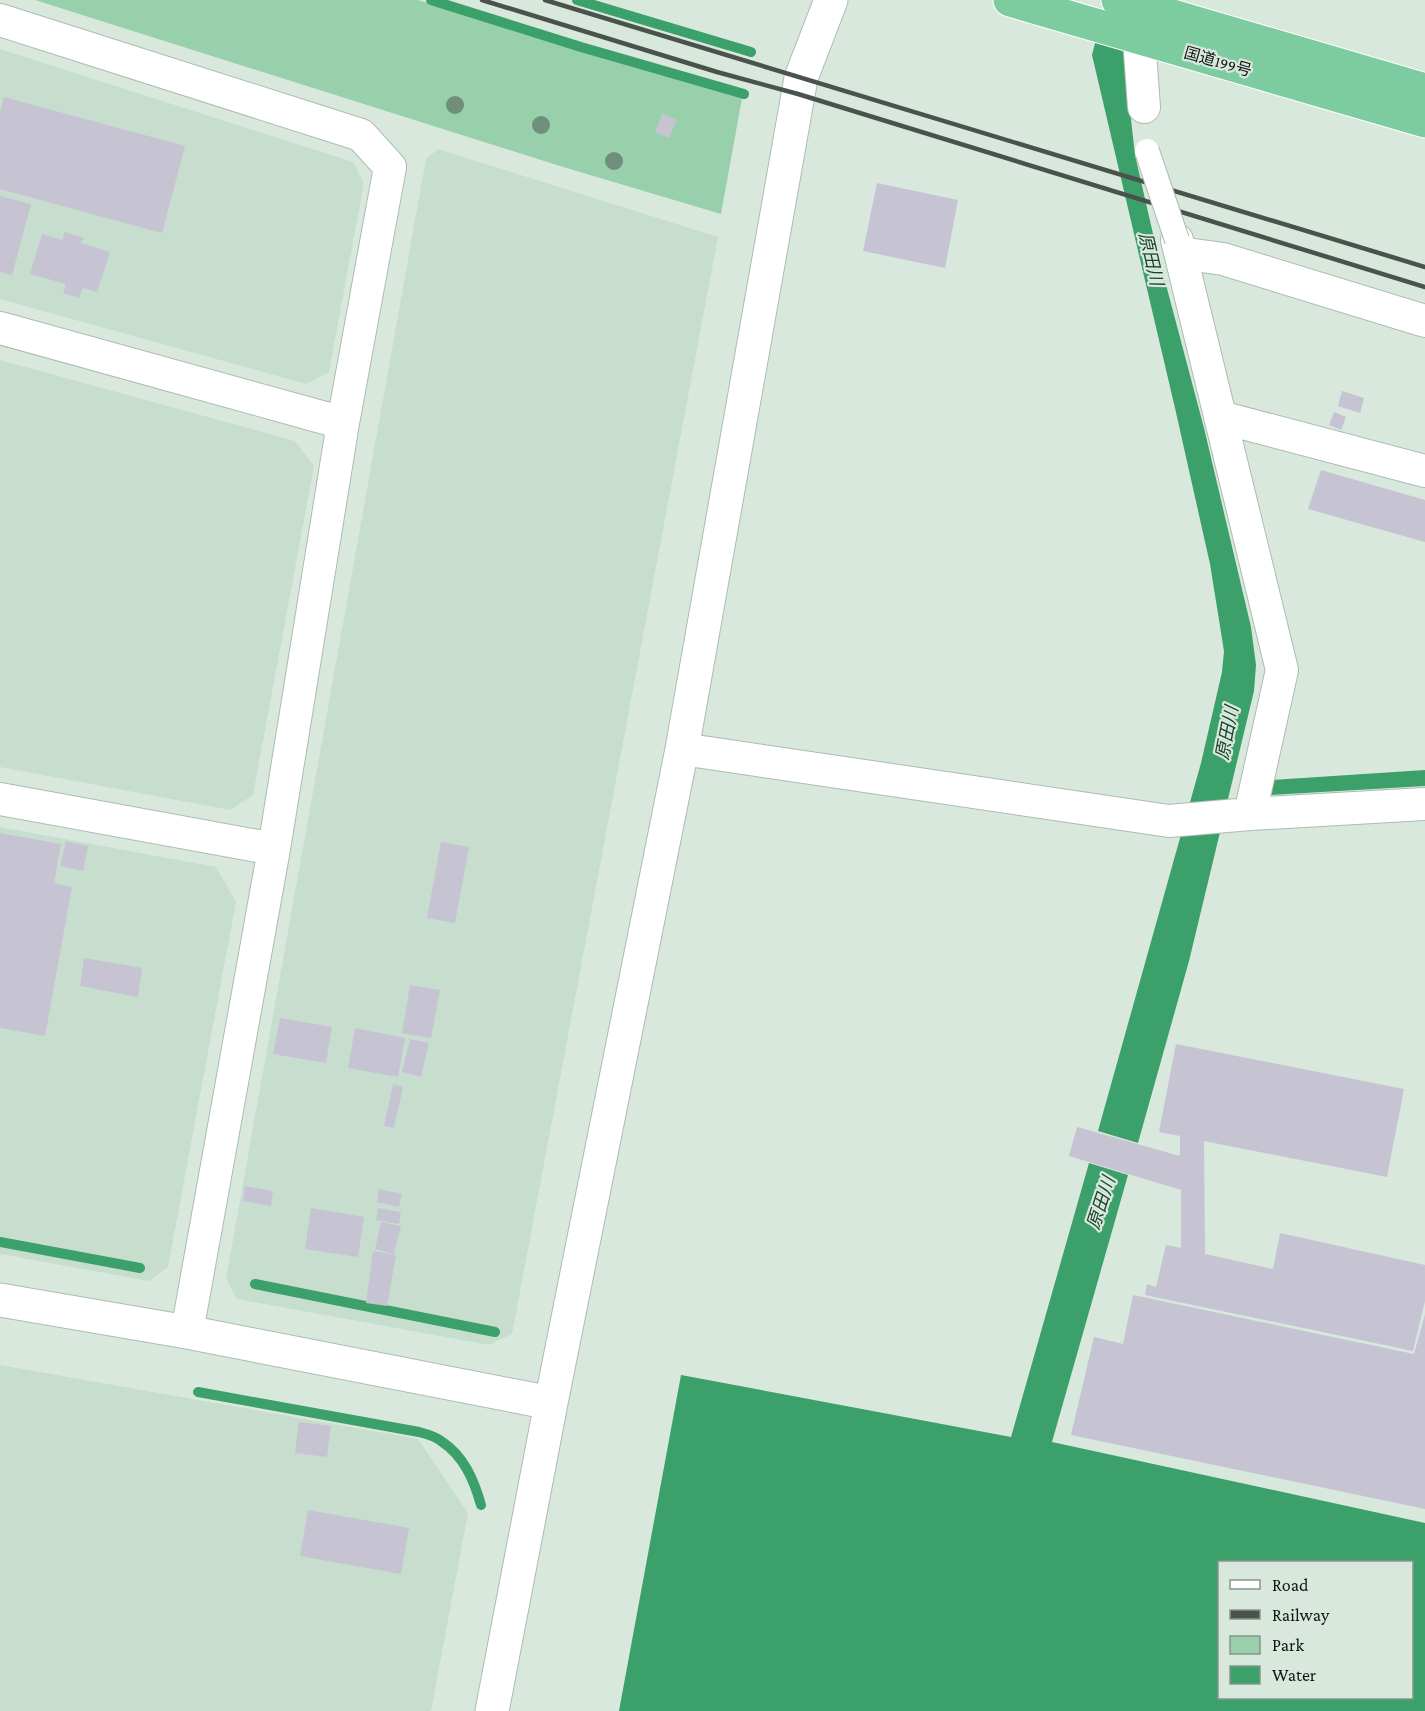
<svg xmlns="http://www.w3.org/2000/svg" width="1425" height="1711" viewBox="0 0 1425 1711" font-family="'Crimson Pro','Noto Sans JP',serif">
<rect width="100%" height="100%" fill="#d8e8dd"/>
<path fill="#c7dece" d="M0,49l353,113 11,21 -35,189 -23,12 -306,-85z
M438,149l280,88 -206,1097 -23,11 -252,-46 -11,-20 200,-1120z
M0,360l295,81 19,25 -61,329 -23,15 -230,-43z
M0,827l216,40 20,35 -68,365 -19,14 -149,-27z
M0,1365l418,74 50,74 -37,198h-431z"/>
<path fill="#98d0ac" d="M35,0h383l324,98 -21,116 -161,-48z"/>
<path fill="#3ba069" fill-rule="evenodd" d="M1106,0h24l-5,66 10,89 21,92 48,181 47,199 5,38 -2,26 -65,270 -51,182 -40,-12 103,-368 21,-91 2,-21 -14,-87 -35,-156 -83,-353z
M1425,770v16l-156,9 3,-15z
M1089,1163l39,12 -76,267 373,81v188h-806l62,-336 330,62zM1220,1562h192v136h-192z"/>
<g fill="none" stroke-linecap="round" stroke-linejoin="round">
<path stroke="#3ba069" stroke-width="10" d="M431,0l150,47 163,47
M577,0l174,52
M0,1242l140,26
M255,1284l240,48
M198,1392l221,40c7,2 16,4 22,9 23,15 33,39 40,64"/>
</g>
<path fill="#c6c3d3" d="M4,97l181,49 -23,87 -162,-44v-76z
M662,114l15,6 -8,18 -14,-6z
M877,183l81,17 -13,68 -82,-17z
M0,196l31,8 -19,71 -12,-3z
M65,232l19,6 -3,5 29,9 -13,40 -14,-4 -4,10 -16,-5 3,-9 -36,-10 12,-40 20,6z
M1342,391l22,7 -4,15 -22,-7z
M1334,412l12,5 -5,13 -12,-5z
M1321,470l104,30v42l-117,-33z
M0,833l61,11 -7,39 18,4 -27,149 -45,-8z
M66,841l22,5 -5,25 -23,-5z
M441,842l28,5 -14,76 -28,-5z
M84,958l58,10 -4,29 -58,-11z
M410,985l30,5 -9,48 -29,-5z
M280,1018l52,9 -6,36 -53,-9z
M355,1028l50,10 -7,39 -50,-9z
M410,1039l19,4 -8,34 -19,-5z
M1176,1044l228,45 -17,88 -183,-36 1,113 68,15 7,-36 145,32v36l-12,50 -268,-56 2,-11 9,3 10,-42 15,3v-58l-112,-34 8,-29 103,29v-20l-21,-4z
M393,1084l10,3 -9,41 -10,-2z
M245,1186l28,5 -2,15 -28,-5z
M379,1189l23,5 -3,13 -22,-5z
M311,1208l53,9 -6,40 -53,-8z
M378,1208l23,4 -2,12 -23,-4z
M381,1222l20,4 -7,28 -19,-5z
M373,1251l23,4 -9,51 -21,-3z
M1133,1295l281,59 11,-40v195l-354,-74 23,-98 29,7z
M299,1422l32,4 -4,31 -32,-4z
M308,1510l101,18 -8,46 -101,-18z"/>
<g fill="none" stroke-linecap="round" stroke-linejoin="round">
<g stroke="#adbcb1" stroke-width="34">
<path id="minor" d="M1137,12l7,95
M0,20l361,115 29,32 -47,256 -69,426 -87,483
M1177,240l105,430 -32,144
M1180,253l43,6 202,62
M0,328l343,95
M1220,417l205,54
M682,749l487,72 81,-7 175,-10
M0,799l274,50"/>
</g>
<g stroke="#adbcb1" stroke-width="35">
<path id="tertiary" d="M0,1300l187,32 364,71
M492,1711l59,-308 131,-654 119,-671 30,-78"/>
</g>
<g stroke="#fff" stroke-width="35">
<path id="trunk" d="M1010,0l415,121
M1118,0l307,90"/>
</g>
<use href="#minor" stroke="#fff" stroke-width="32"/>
<use href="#tertiary" stroke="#fff" stroke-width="33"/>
<use href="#trunk" stroke="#7ccc9f" stroke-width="33"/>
<path stroke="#4a524c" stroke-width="4.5" d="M482,0l235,72 81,22 627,193
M545,0l880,267"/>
<g stroke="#adbcb1" stroke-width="26" stroke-linecap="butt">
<path id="pedestrian-bridge" d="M1147,151l30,89"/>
</g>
<use href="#pedestrian-bridge" stroke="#fff" stroke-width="24"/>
</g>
<g fill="#708e7c">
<circle cx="455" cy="105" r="9"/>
<circle cx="541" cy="125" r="9"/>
<circle cx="614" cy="161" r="9"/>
</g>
<g text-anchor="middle" stroke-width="4.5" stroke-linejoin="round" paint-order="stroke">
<g font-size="16" fill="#121714" stroke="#d8e8dd">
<text transform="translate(1218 61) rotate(16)" y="6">国道199号</text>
</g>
<g font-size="18" font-style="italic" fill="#1a432c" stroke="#d8e8dd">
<text transform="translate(1151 259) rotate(77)" y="6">原田川</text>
<text transform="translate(1227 733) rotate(-79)" y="6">原田川</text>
<text transform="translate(1101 1203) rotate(-72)" y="6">原田川</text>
</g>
</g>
<rect x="1218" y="1561" width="195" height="138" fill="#d8e8dd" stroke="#89948d" stroke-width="1.5"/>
<rect x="1230" y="1580" width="30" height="9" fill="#ffffff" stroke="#89948d" stroke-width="1.5"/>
<text x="1272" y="1591" font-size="18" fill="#121714">Road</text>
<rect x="1230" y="1610" width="30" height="9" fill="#4a524c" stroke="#89948d" stroke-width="1.5"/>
<text x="1272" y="1621" font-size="18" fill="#121714">Railway</text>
<rect x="1230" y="1636" width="30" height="18" fill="#98d0ac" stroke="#89948d" stroke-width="1.5"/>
<text x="1272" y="1651" font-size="18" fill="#121714">Park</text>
<rect x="1230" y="1666" width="30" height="18" fill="#3ba069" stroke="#89948d" stroke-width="1.5"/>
<text x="1272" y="1681" font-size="18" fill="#121714">Water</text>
</svg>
